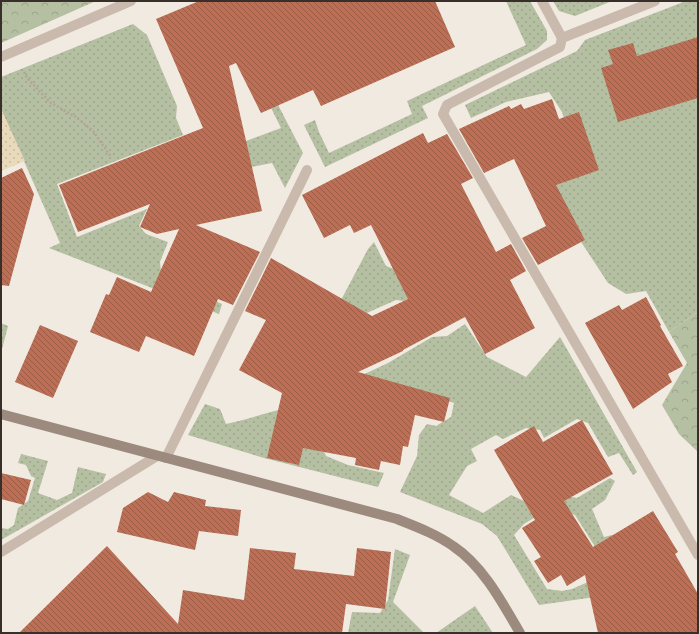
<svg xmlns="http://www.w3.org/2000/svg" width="699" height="634" viewBox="0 0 699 634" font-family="Inter,sans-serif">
<defs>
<pattern id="grass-dots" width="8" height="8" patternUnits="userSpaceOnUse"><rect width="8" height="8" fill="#b5bfa1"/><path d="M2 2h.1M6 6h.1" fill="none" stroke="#9ca48b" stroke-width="1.8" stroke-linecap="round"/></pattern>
<pattern id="forest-crowns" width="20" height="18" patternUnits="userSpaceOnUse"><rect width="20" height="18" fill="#b5bfa1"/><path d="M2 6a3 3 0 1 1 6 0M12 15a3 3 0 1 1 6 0" fill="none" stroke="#9ca48b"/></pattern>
<pattern id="sand-dots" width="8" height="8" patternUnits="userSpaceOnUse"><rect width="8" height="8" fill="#e9dabb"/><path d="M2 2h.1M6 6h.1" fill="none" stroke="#c9bba1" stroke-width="1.8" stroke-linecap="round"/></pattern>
<pattern id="building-back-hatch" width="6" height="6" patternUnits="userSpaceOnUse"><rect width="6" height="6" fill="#bc6f54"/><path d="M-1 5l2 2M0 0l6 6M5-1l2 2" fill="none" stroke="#9a5c46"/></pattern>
</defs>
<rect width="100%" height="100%" fill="#f1eae0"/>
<path fill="url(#grass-dots)" d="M218,1h6l79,152 -18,35 -13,-25 -21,4 -17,-48 12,22 35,-13z
M506,1h24l17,30v9l-10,9 -115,57 6,12 -103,49 -21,-42 11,-5 4,12 10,21 83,-39 -5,-13 119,-56z
M553,1h59l-37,15 -16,-5z
M686,1h12v311l-29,20 -23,-41 -20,3 -18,-11 -40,-61 -18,-53 21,-27 -9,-30 -13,-20 -43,10 -35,16 -6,-13 112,-54 8,-11z
M133,24l14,11 30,71 -1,12 7,17 -126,49 20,53 70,-28 -8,17 7,8 22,8 -8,20 1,10 14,10 47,22 -3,10 -170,-66 11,-5 -59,-134v-32z
M374,242l12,24 16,6 59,-5 -57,34 -8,-1 -65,29 25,49 32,-15 44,-26 15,-1 18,-12 22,33 39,20 34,-40 77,135 -4,3 -14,-22 -11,4 -20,-34 -11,-4 -33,19 -4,-8 -14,-2 -23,11 -7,-4 -25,14 6,12 -10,5 -18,29 34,18 28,-18 15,7 41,-6 10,2 33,-20 5,3 -10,19 -13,9 12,28 8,-2 16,28 -22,1 -31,-49 -9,-3 -19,-2 -23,14 -10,11 33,54 15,2 10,-2 16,-7 56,8 -105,15 -42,-69 -15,-12 -82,-32 17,-36 2,-21 8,-11 9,2 15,-9 3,-14 -52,-17 -82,57 6,13 22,9 36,8 -6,14 -114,-29 -76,-23 17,-31 15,5 6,15c24,-5 47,-14 71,-18l15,-51 56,-106z
M1,323l7,3 -7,27z
M21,454l27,7 -10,32 19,7 15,-7 6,-26 28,7 -3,8 -102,58v-12l7,1 6,-4 4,-17 10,-7 7,-23 -4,-2 -5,-11 -8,-2z
M395,549l15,6 -17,47 31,31h-76l4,-21 28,1 8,-13z
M475,606l18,27h-57z"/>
<path fill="url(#forest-crowns)" d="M1,1h95l-95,42z
M698,312v140l-19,-18 -17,-29 25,-42 -18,-31z"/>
<path fill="url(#sand-dots)" d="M1,109l24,52 -24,10z"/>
<path fill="url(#building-back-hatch)" d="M199,1h236l20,46 -134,59 -8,-16 -52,23 -25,-50 -7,3 33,145 -66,14 64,27 -27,53 -15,-6 -24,57 -48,-20 -7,16 -49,-20 16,-38 3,1 8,-18 34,15 28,-63 -22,5 -17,-7 10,-23 -72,28 -19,-47 144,-57 -47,-109z
M698,37v61l-80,24 -17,-54 12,-4 -5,-14 25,-7 4,13z
M552,99l7,20 20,-7 20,58 -43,15 29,55 -47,25 -16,-27 24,-12 -32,-67 -30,14 -25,-44 50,-23 2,3 10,-5 3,5z
M423,133l5,10 19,-9 26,44 -12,6 35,68 15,-8 15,27 -16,9 25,48 -50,26 -20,-37 -62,33v1l-45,21 92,26 -6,24 -29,-7 -7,32 -5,-1 -3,19 -19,-4 -2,9 -24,-5 1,-7 -53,-10 -4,17 -32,-7 15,-65 -43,-23 27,-50 -21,-9 26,-53 101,58 36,-17 -37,-74 -17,8 -4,-8 -26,13 -22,-43z
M22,168l12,26 -25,92 -8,-1v-107z
M646,297l15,28 -1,1 23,40 -15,8 4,8 -39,27 -48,-86 34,-18 3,5z
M40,325l38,16 -25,57 -38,-16z
M582,420l31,54 -49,27 29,46 60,-36 25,41 -3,2 23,40v39h-100l-13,-58 -18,11 -6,-11 -13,8 -14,-22 7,-4 -19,-29 13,-8 -41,-70 40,-24 9,16z
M1,473l30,7 -7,25 -23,-6z
M148,492l20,10 6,-10 32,8 -1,6 36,4 -3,26 -39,-5 -4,19 -78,-18 6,-24z
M107,546l71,78 5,-34 61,10 6,-52 46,5 -2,16 60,7 3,-28 34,4 -6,57 -39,-5 -4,29h-323z"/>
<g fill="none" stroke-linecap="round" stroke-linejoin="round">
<path stroke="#b4a497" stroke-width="2.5" stroke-dasharray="2 2" stroke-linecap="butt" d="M24,72l3,6 24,25 25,14 17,14 18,26"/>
<path stroke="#c9baad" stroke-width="10" d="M542,1l20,37 93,-37"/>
<path stroke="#c9baad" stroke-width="10" d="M562,38l-2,9 -113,58 -4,9 255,441
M1,57l130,-56
M166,458l141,-288
M1,552l156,-96"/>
<path stroke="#9c8a7e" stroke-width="10" d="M1,414l396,105c20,8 39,15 56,27 30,20 49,56 67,87"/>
</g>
<rect width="699" height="634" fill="none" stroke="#382f2b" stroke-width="4"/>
</svg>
